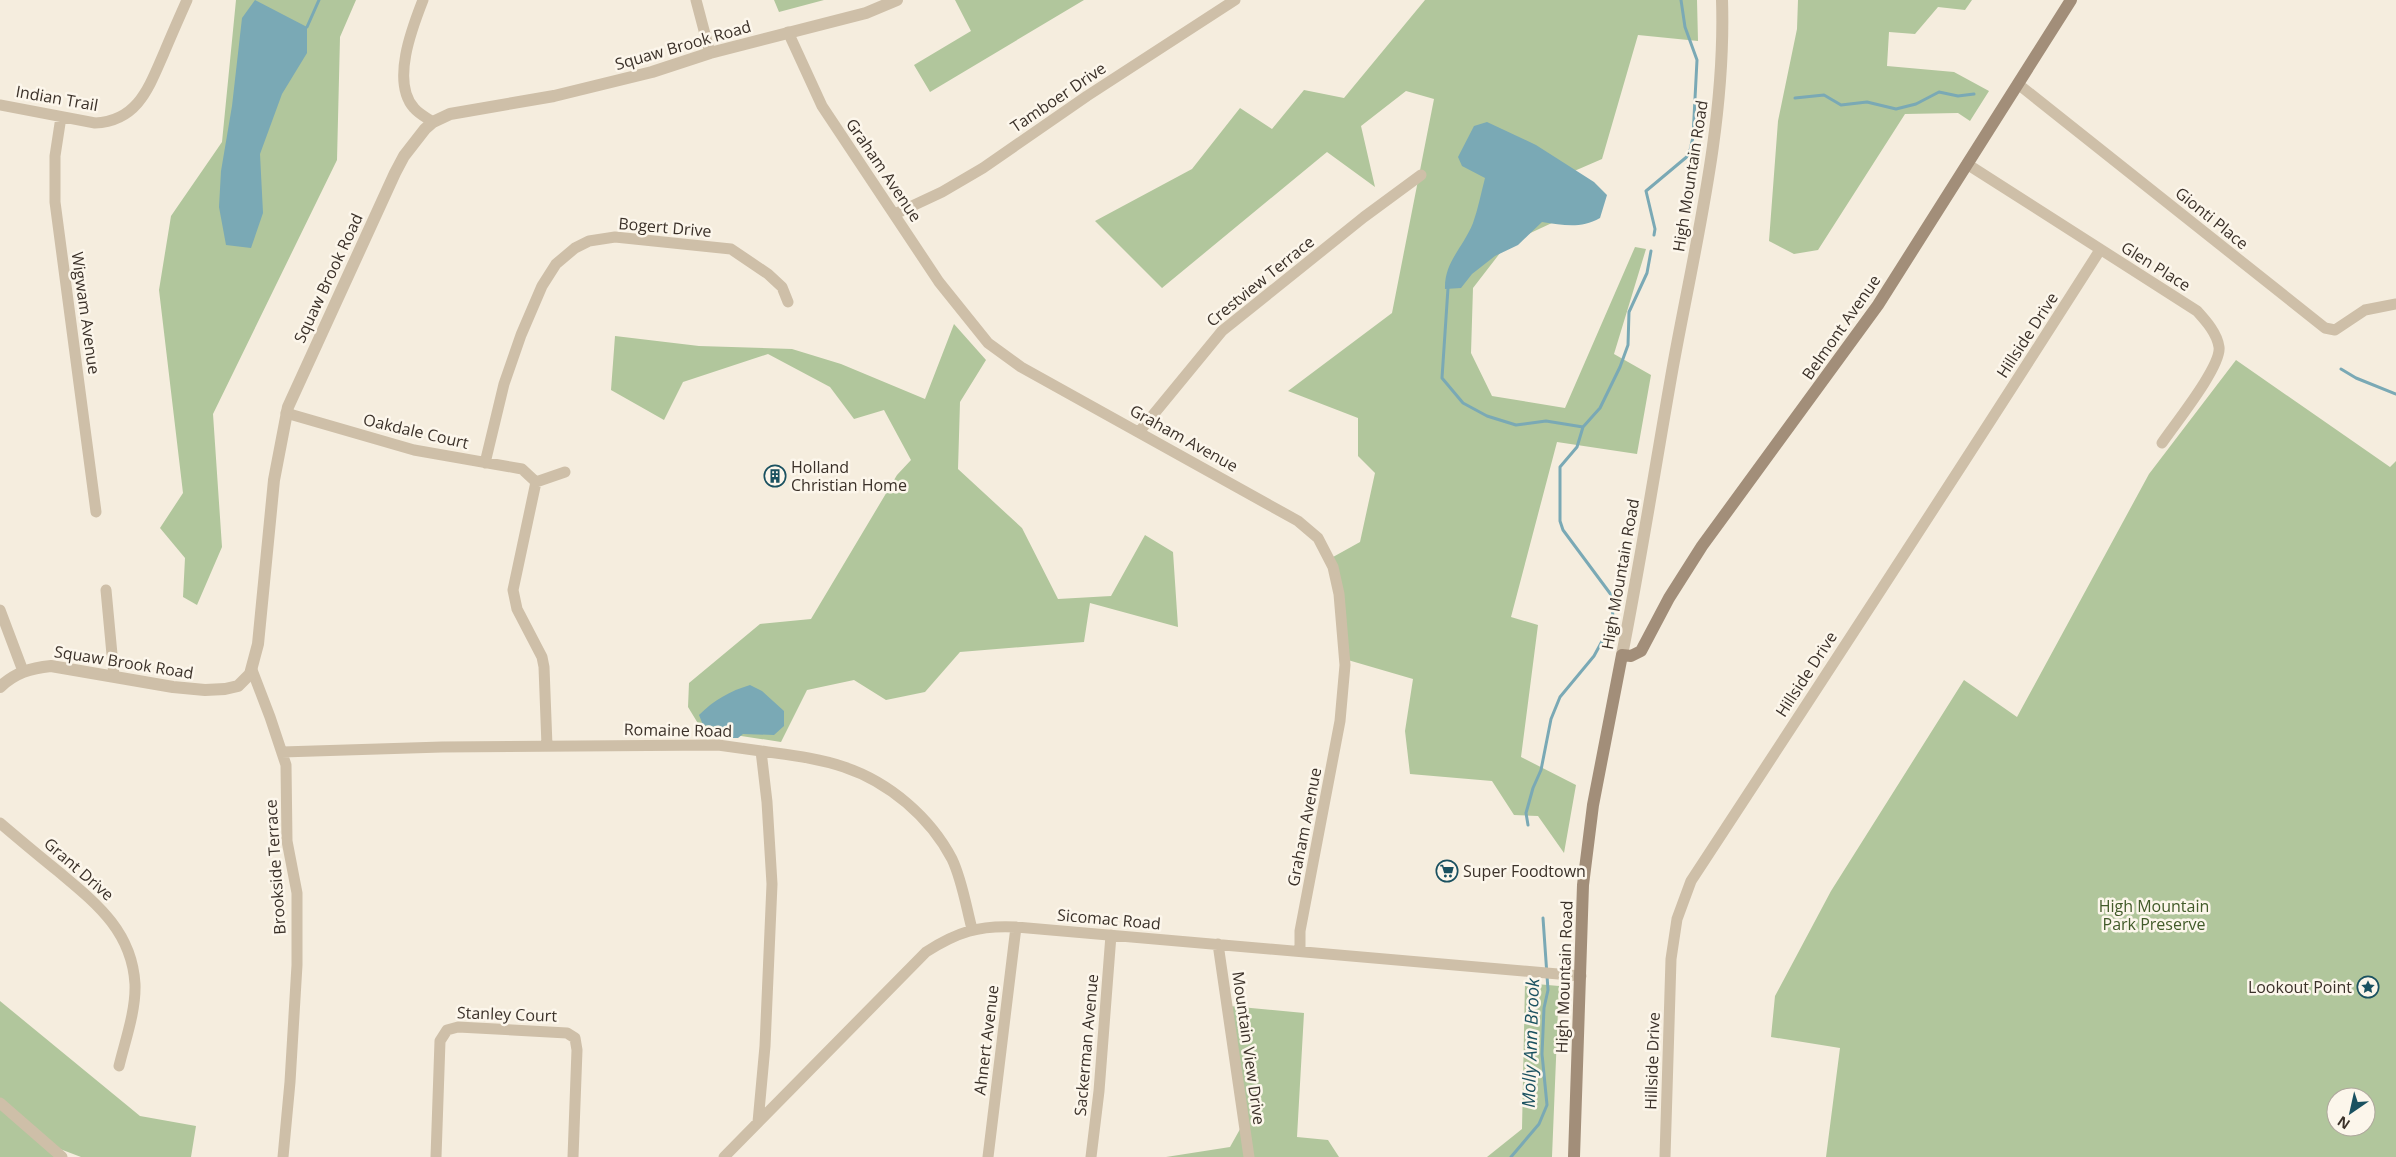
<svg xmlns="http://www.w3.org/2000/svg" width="2396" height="1157" viewBox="0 0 2396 1157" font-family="'Open Sans',sans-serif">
<rect width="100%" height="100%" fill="#f5edde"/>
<path fill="#b1c69c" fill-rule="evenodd" d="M236,0h120l-16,37 -3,123 -124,254 9,133 -25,58 -14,-8 2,-39 -25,-30 23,-35 -24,-203 12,-74 51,-74z
M774,0h50l-45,12z
M955,0h129l-154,92 -16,-27 57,-34z
M1425,0h272l1,41 -60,-6 -36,124 -30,13 12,36 -77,36 -34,44 -2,65 21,43 73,12 70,-161 11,2 -32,105 37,21 -14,79 -80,-12 -46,175 27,8 -17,132 55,28 -12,68 -26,-37 -24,-1 -22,-34 -82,-7 -5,-43 8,-52 -72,-21 -8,-101 27,-15 15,-69 -17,-17v-38l-70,-27 104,-78 42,-214 -28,-8 -45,35 14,61 -48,-35 -165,136 -67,-67 97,-52 48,-61 32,21 32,-39 40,8z
M1798,0h174l-7,10 -27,-3 -23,27 -26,-2 -2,34 67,6 35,19 -19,30 -12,-8 -53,1 -87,136 -24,4 -25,-13 9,-120 19,-92z
M954,324l32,36 -26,42 -2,67 64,59 36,71 53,-3 34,-61 28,17 5,75 -88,-24 -6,39 -124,10 -35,40 -39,8 -32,-20 -47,10 -26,52 -79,-12 -14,-23 1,-24 71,-59 51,-5 86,-144 14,-15 -27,-50 -30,9 -24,-32 -62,-33 -85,28 -19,38 -53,-30 4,-54 84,10 93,3 49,15 84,35z
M2236,360l154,107 6,-6v696h-570l14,-109 -69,-11 4,-41 56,-105 133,-211 53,37 132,-243zM2336,1097h30v30h-30z
M1525,983l34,3 -7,171h-65l35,-28z
M0,1001l140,115 56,10 -5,31h-110l-21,-8 -3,8h-57z
M1230,1006l74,7 -7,124 31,3 11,17h-173l64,-10 14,-25z"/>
<path fill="#7aa9b5" d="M255,0l52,27v26l-25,41 -22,60 3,59 -12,35 -25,-3 -7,-38 2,-36 11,-65 10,-88z
M1487,122l49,23 58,37 13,13 -7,23c-20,11 -36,7 -58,4l-24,23 -23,11 -23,18 -11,14 -16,1c-1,-27 18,-41 28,-66 5,-14 8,-30 12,-45l-23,-12 -4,-9 16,-31z
M750,685l12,6 22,20v15l-10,9 -31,-1 -5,4h-5l-3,-9 -27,-4 -4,-10c15,-15 31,-24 51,-30z"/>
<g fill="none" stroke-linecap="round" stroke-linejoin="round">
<path stroke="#7aa9b5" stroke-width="3" d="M307,27l12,-27
M1795,98l29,-3 17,10 26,-3 29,7 20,-5 23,-12 19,4 16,-2
M1654,235l1,-6 -9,-38 43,-36 4,-18 4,-77 -12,-33 -4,-27
M1448,288l-6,90 21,25 24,13 29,9 30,-4 37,6
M2341,369l15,9 40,16
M1528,825l-2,-12 7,-25 8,-18 10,-51 9,-22 34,-41 19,-35 -1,-25 -49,-66 -3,-9v-54l17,-20 6,-20 17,-19 20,-41 8,-22 1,-33 18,-39 4,-22
M1511,1157l28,-33 8,-19 -5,-51 2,-46 4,-18 -5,-72"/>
<path stroke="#cebfa8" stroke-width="11" d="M423,0c-11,28 -32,82 -9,108 5,6 13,10 19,14
M696,0l14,53
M788,32l34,74 117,176 49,61 33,24 277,154 20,17 15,29 6,27 6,71 -5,56 -40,210v20
M2018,84l307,244 10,2 30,-20 31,-6
M0,105l95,18c43,-2 54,-36 69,-70 7,-17 15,-35 23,-53
M61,117l-6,39v46l41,310
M1967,164l230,147c9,10 20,22 22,36 3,19 -45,78 -57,96
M895,214l47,-22 41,-24 104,-72 148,-96
M286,413l128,37 108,19 14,13 29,-10
M1139,432l83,-101 142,-114 57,-42
M485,463l19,-79 17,-49 21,-49 14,-22 19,-16 14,-7 26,-4 116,12 37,25 14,13 6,15
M536,482l-23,108 4,19 25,48 2,10 3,79
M106,590l8,86
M0,610l23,61
M252,670l18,47 16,48 1,76 10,52v72l-7,117 -7,75
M761,751c28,4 57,7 83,16 45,15 86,50 108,92 10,21 14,47 20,70
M282,752l160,-5 276,-2 43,6 6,51 5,82 -7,162 -7,76
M0,823c20,17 39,33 59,49 37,31 73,59 76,112 1,27 -10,57 -16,82
M1218,944l31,213
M0,1103l62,54
M436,1157l4,-116 7,-11 11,-3 109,6 8,5 2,12 -4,107
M724,1157l202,-205c31,-20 53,-27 90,-25l565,49
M988,1157l28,-230
M1091,1157l8,-66 12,-156
M1665,1157l6,-198 6,-40 14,-38c137,-209 274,-419 409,-631"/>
<path stroke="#cebfa8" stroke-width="12" d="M1622,655c19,-96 34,-193 51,-289 22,-121 53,-243 49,-366
M0,687c15,-14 30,-19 51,-21l122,21 32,3 20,-1 13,-3 12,-12 8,-30 16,-164 14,-73 107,-234 9,-17 21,-27 8,-7 17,-8 104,-18 98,-24 58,-19 156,-40 31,-13"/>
<path stroke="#a28e79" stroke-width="12" d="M1574,1157l9,-272 10,-80 29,-150 9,1 10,-5 28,-53 33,-52 176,-241 193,-305"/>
</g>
<defs>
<g id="building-ring" transform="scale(1.125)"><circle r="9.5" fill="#fcf6eb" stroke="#1a5160" stroke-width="1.5"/><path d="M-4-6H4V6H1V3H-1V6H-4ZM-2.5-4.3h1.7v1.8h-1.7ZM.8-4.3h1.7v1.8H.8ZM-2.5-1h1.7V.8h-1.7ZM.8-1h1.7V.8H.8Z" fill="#1a5160"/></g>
<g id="supermarket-ring" transform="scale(1.125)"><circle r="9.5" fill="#fcf6eb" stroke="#1a5160" stroke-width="1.5"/><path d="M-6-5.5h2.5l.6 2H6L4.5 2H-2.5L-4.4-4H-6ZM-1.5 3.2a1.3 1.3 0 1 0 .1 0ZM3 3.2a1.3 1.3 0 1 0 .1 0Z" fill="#1a5160"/></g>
<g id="sight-ring" transform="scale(1.125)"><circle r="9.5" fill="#fcf6eb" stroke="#1a5160" stroke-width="1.5"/><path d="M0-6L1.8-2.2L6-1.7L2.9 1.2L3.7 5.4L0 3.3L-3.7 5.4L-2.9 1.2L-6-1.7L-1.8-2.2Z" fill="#1a5160"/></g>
</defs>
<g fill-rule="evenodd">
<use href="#building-ring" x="775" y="476"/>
<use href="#supermarket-ring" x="1447" y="871"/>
<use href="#sight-ring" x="2368" y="987"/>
</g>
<g text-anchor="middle" stroke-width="5" stroke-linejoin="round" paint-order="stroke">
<g font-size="16" fill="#3b3129" stroke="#fcf6eb">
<text transform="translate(683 45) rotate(-16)" y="6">Squaw Brook Road</text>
<text transform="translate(1058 97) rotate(-34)" y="6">Tamboer Drive</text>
<text transform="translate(57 98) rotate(10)" y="6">Indian Trail</text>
<text transform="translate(884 170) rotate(56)" y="6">Graham Avenue</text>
<text transform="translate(1690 176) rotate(-81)" y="6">High Mountain Road</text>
<text transform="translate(2212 218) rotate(39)" y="6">Gionti Place</text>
<text transform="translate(665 227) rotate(5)" y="6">Bogert Drive</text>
<text transform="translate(2156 266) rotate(32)" y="6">Glen Place</text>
<text transform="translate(328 278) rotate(-65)" y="6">Squaw Brook Road</text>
<text transform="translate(1260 281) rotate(-39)" y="6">Crestview Terrace</text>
<text transform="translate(86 313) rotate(82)" y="6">Wigwam Avenue</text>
<text transform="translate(1841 327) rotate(-55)" y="6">Belmont Avenue</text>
<text transform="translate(2027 335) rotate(-57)" y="6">Hillside Drive</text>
<text transform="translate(416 431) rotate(13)" y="6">Oakdale Court</text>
<text transform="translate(1184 438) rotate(29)" y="6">Graham Avenue</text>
<text transform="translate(1620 574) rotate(-80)" y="6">High Mountain Road</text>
<text transform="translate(124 662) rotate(9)" y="6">Squaw Brook Road</text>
<text transform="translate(1806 674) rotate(-57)" y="6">Hillside Drive</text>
<text transform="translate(678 730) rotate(1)" y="6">Romaine Road</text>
<text transform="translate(1304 827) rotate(-79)" y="6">Graham Avenue</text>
<text transform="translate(275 867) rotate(-94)" y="6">Brookside Terrace</text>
<text transform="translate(79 869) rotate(41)" y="6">Grant Drive</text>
<text transform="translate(1109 919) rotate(5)" y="6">Sicomac Road</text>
<text transform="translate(1564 977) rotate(-88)" y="6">High Mountain Road</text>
<text transform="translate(507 1014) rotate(2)" y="6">Stanley Court</text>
<text transform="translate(986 1040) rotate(-83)" y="6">Ahnert Avenue</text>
<text transform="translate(1086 1045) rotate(-85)" y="6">Sackerman Avenue</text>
<text transform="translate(1249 1048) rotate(82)" y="6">Mountain View Drive</text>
<text transform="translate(1652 1061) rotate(-88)" y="6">Hillside Drive</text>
</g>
<g font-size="16" fill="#3b3129" stroke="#fcf6eb" text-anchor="start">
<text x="791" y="473">Holland<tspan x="791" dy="18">Christian Home</tspan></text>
<text x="1463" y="877">Super Foodtown</text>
<text x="2352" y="993" text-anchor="end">Lookout Point</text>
</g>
<g font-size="16" fill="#425b2a" stroke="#fcf6eb">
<text x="2154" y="912">High Mountain<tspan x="2154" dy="18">Park Preserve</tspan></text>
</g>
<g font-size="18" font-style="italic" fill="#1a5160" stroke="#fcf6eb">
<text transform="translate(1531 1043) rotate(-88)" y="6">Molly Ann Brook</text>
</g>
</g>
<g transform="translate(2351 1112) rotate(214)"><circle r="24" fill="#fcf6eb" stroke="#afa79d"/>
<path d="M0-4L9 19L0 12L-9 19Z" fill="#1a5160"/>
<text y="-8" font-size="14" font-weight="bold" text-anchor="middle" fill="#3b3129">N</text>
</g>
</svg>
